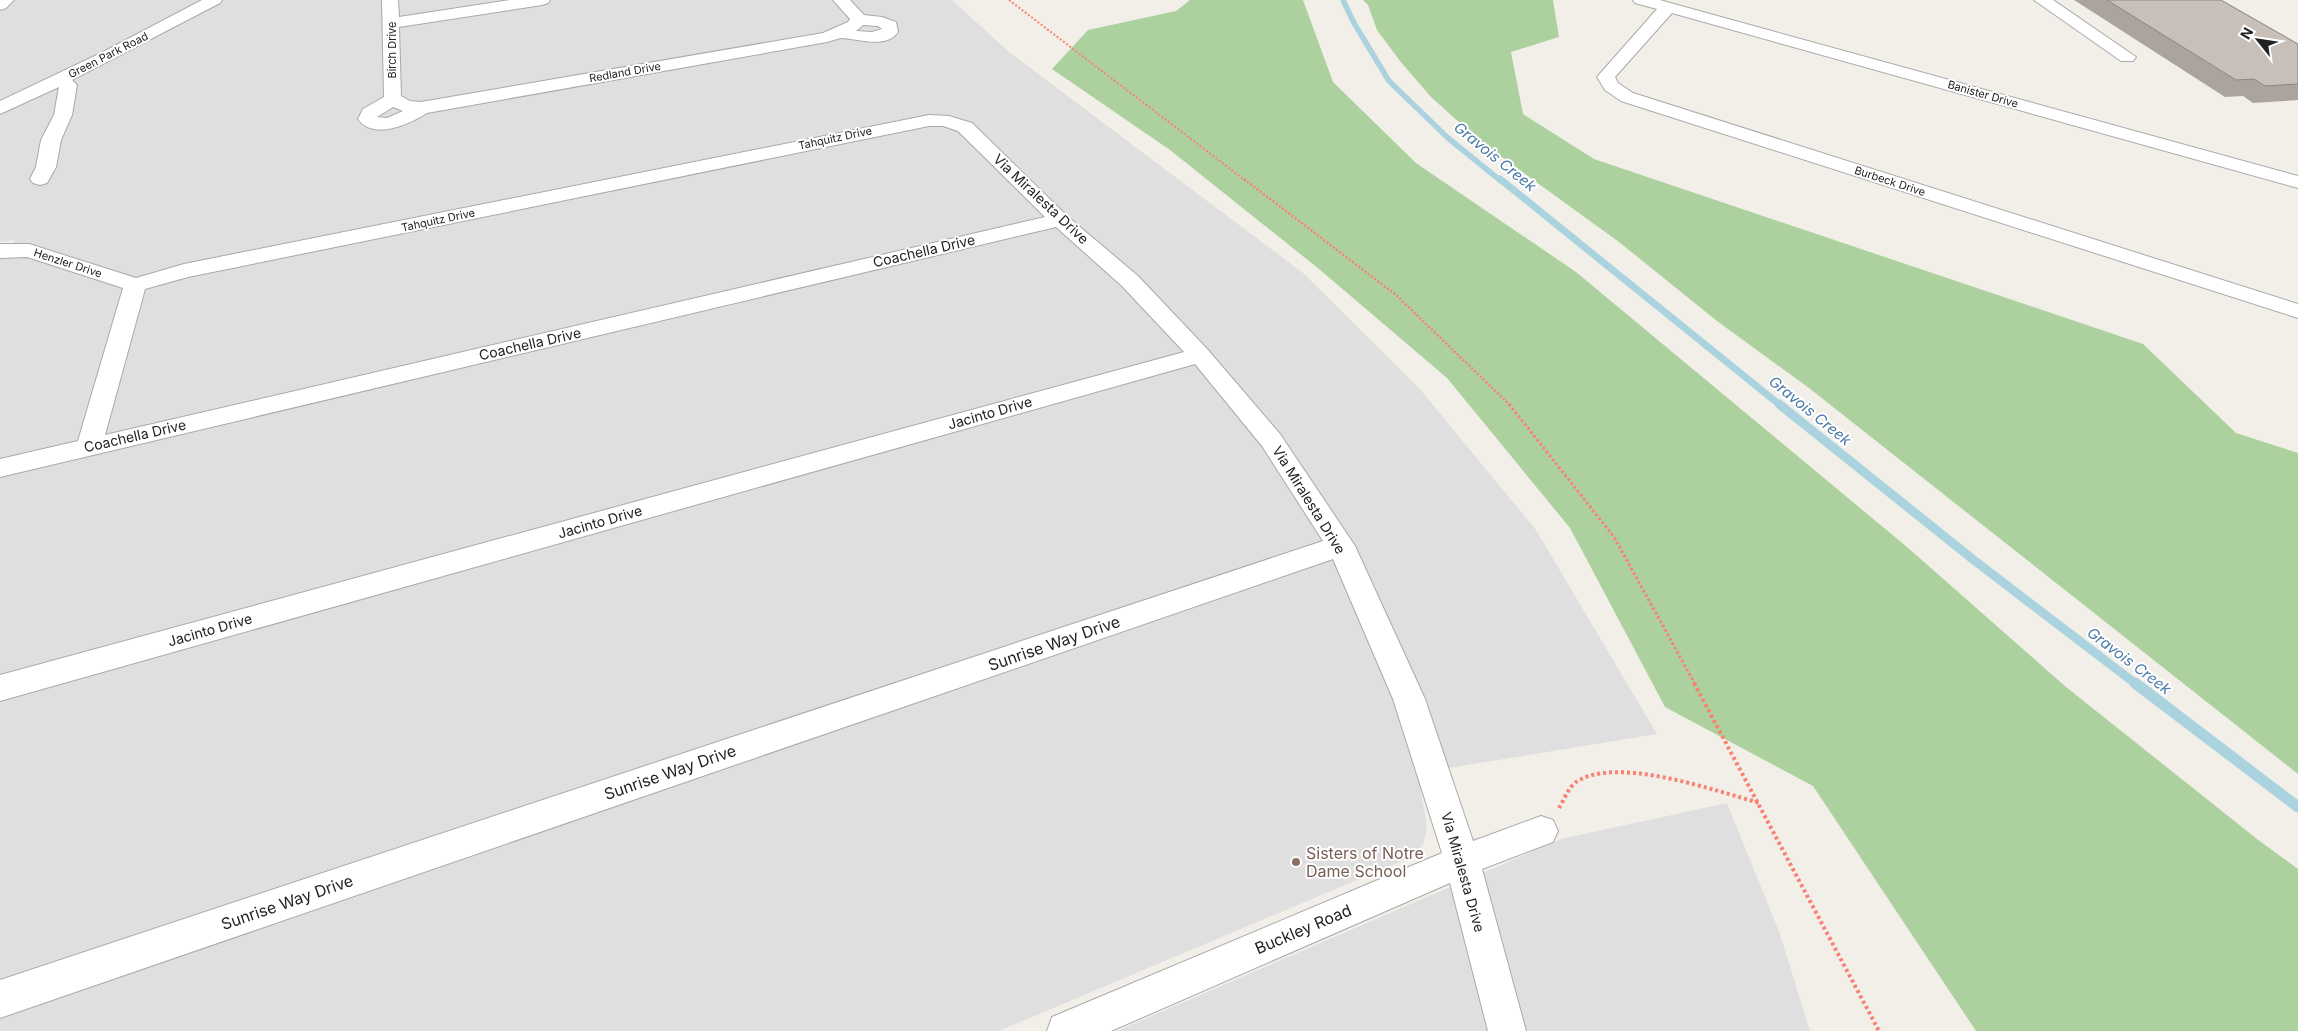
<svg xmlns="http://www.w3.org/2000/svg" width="2298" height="1031" viewBox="0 0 2298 1031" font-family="Inter,sans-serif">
<rect width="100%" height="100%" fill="#f2efe9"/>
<path fill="#e0dfdf" d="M0,0h205l-133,69 -72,34z
M223,0h729l57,52 294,221 116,115 117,142 121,204 -239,39 9,54 -4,18 -14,13 -410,173h-999v-776l9,-1 6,-14 -15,2v-128l98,-47z
M1727,803l53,131 30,97h-693l444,-192z"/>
<path fill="#add19e" d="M1190,0h113l30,82 83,81 160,109 331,275 159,140 191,152 41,30v162h-322l-163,-245 -148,-79 -95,-179 -123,-150 -128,-109 -149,-119 -118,-81 36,-39 88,-19z
M1363,0h190l6,37 -48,15 12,62 71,45 549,185 93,89 62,20v321l-489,-386 -92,-67 -98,-79 -138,-100 -50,-45 -31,-36 -23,-31 -9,-25z"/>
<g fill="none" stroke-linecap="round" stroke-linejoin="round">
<path stroke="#aad3df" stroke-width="5.5" d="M1343,0l11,23 35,58 59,57 53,43"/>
<path stroke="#aad3df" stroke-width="7" d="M1500,179l280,226"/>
<path stroke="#aad3df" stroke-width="9" d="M1779,404l196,157 161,123"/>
<path stroke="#aad3df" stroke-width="11" d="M2135,683l163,124"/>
<g stroke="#a9a9a9" stroke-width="2">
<path id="minor" d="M0,0h14l-8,8 -6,2z
M202,0h20l-2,3 -148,77 5,5 -5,30 -11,25 -5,27 -9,16 -7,2 -7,-2 -3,-4 6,-12 5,-27 13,-25 5,-28 -59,27v-13l101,-48z
M382,0h16l1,17 111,-17h40l-2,3 -6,2 -143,22 2,69 9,5 11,1 402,-69 25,-11 2,-3 -17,-19h17l14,15 18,2 14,5 2,10c-11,17 -40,7 -56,6 -4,0 -10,3 -15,4l-400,71c-17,11 -54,28 -69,6l5,-10 21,-12zM863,25l15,1 4,3 -10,3 -16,-1zM393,107l10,4 -16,7 -10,-1z
M1633,0h27l14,4 624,172v12l-626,-175 -57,64 3,6 15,10 665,211v14l-677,-217 -16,-11 -8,-13 60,-68 -22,-6z
M2034,0h19l83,57 -3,4h-12z
M929,115l20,1 23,7 95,93 71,60 70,74 72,84 75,112 70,153 48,142 68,-25 12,4 5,11 -5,11 -71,27 44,162h-38l-38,-148 -339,148h-64l5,-14 390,-164 -49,-154 -60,-140 -1333,459v-38l1323,-439 -61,-95 -67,-82 -1195,337v-26l1184,-323 -62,-66 -66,-59 -1056,250v-18l78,-18 45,-153 -96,-31 -27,1v-14h29l107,34 48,-14zM929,126h14l15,5 87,86 -940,218 40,-146 43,-12z"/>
</g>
<path stroke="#fa8072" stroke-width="2" stroke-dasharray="2 2" stroke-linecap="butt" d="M1009,0l237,181"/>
<path stroke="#fa8072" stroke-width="2.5" stroke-dasharray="2 2" stroke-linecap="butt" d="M1244,179l152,116 114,110"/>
<path stroke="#fa8072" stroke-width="3" stroke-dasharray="2.5 2.5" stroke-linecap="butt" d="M1509,404l105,133 81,147"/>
<path stroke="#fa8072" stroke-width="4" stroke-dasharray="3 3" stroke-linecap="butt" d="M1694,683l185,348
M1559,808c5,-8 9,-20 17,-26 41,-27 139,9 184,21"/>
<use href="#minor" fill="#fff" fill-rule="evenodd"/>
</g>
<path fill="#aba49e" d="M2074,0h147l77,44v56l-45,3 -10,-7 -18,1z"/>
<path fill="#c7bfb8" stroke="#8b8681" d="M2107,0h114l77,44v40l-33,2 -11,-7 -18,1z"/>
<circle fill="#8d6e63" stroke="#fff" stroke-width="2" cx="1296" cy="862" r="5"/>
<g text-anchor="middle" stroke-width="4" stroke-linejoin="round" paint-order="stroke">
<g font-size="11" fill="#222" stroke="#fff">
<text transform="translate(392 50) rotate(-90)" y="4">Birch Drive</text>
<text transform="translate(108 55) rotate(-27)" y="4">Green Park Road</text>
<text transform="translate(625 72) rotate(-10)" y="4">Redland Drive</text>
<text transform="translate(1983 94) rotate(16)" y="4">Banister Drive</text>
<text transform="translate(835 138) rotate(-12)" y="4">Tahquitz Drive</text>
<text transform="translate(1890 181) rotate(18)" y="4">Burbeck Drive</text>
<text transform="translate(438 220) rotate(-12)" y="4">Tahquitz Drive</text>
<text transform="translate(68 263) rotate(18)" y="4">Henzler Drive</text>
</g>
<g font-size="14" fill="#222" stroke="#fff">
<text transform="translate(1041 199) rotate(43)" y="5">Via Miralesta Drive</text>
<text transform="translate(924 251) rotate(-13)" y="5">Coachella Drive</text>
<text transform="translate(530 344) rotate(-13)" y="5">Coachella Drive</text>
<text transform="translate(990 413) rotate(-16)" y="5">Jacinto Drive</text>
<text transform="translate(135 436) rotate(-13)" y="5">Coachella Drive</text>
<text transform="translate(1309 500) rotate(58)" y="5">Via Miralesta Drive</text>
<text transform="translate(600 522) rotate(-16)" y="5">Jacinto Drive</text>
<text transform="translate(210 630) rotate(-16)" y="5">Jacinto Drive</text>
<text transform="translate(1463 872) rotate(74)" y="5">Via Miralesta Drive</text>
</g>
<g font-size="15" font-style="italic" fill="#4a7aab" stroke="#fff">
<text transform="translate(1495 157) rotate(39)" y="5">Gravois Creek</text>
<text transform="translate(1810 411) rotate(39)" y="5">Gravois Creek</text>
<text transform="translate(2129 661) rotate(37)" y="5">Gravois Creek</text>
</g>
<g font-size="16" fill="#222" stroke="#fff">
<text transform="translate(1054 643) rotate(-19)" y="6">Sunrise Way Drive</text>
<text transform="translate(670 772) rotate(-19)" y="6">Sunrise Way Drive</text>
<text transform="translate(287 902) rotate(-19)" y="6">Sunrise Way Drive</text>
<text transform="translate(1303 929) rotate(-23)" y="6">Buckley Road</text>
</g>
<g font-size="16" fill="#785e54" stroke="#fff" text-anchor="start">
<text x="1306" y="859">Sisters of Notre<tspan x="1306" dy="18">Dame School</tspan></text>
</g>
</g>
<g transform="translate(2258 40) rotate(300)" stroke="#ffffff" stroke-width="4" paint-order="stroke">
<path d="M0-4L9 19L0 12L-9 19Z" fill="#222222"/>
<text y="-8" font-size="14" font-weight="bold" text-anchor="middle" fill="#222222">N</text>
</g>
</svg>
